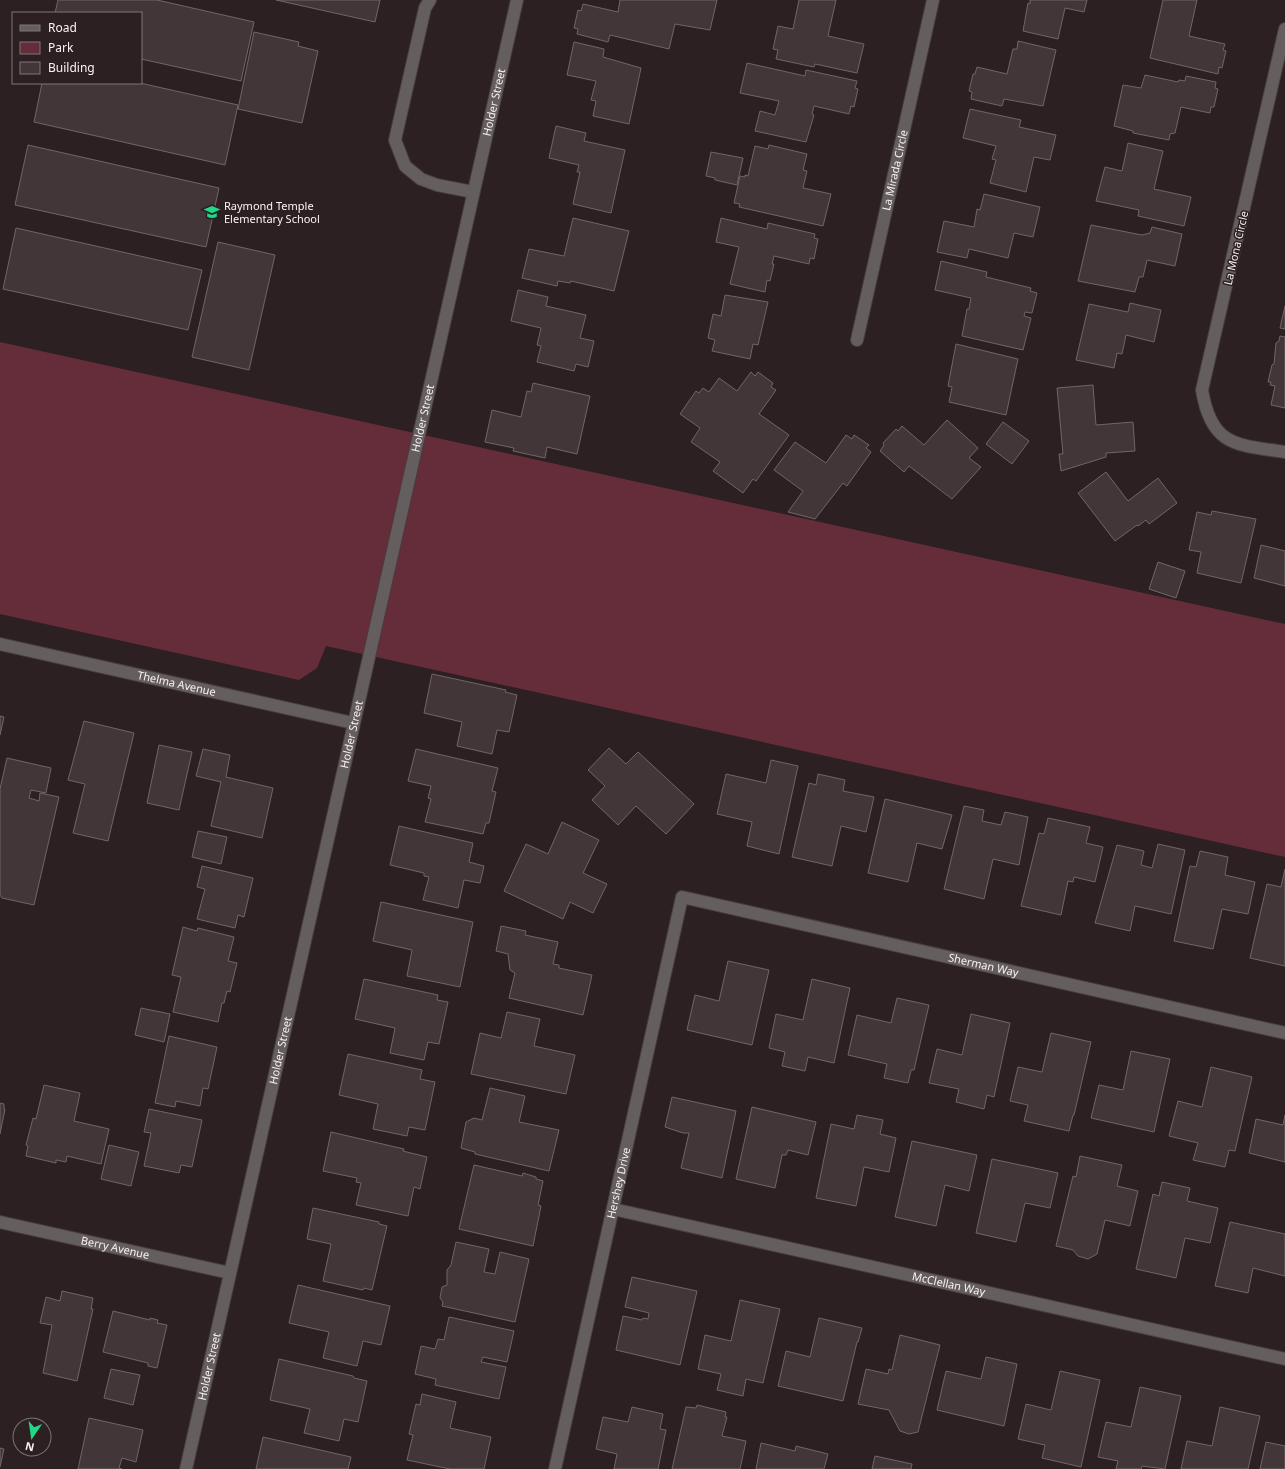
<svg xmlns="http://www.w3.org/2000/svg" width="1285" height="1469" viewBox="0 0 1285 1469" font-family="'Noto Sans',sans-serif">
<rect width="100%" height="100%" fill="#2c2022"/>
<path fill="#652c3a" d="M0,342l1285,282v233l-959,-211 -9,22 -18,12 -299,-66z"/>
<path fill="#433639" stroke="#736567" d="M58,0h99l97,22 -13,59 -100,-22v-46h-86z
M276,0h104l-5,22z
M620,0h97l-7,30 -35,-6 -6,25 -59,-14 -2,7 -31,-8 1,-5 -4,-1 4,-18 3,1 2,-7 35,8z
M799,0h37l-8,36 36,8 -7,29 -42,-9 -1,3 -38,-8 2,-9 -5,-1 5,-23 15,3z
M1030,0h57l-3,12 -19,-4 -7,31 -35,-8 5,-28 2,1z
M1163,0h34l-8,36 36,8 -2,6 3,1 -4,17 -3,-1 -1,7 -68,-16z
M254,32l45,10 -1,4 20,5 -16,72 -64,-14z
M1018,41l38,9 -13,56 -39,-7 -2,7 -31,-7 1,-7 -3,-1 4,-17h2l2,-7 30,7 6,-25h4z
M574,42l30,7 -1,8 38,11 -12,56 -36,-8 3,-15 -5,-1 5,-19 -29,-6z
M747,63l58,13 1,-6 51,11 -2,7 3,1 -4,18 -3,-1 -2,8 -35,-8 -2,8 2,1 -8,27 -51,-11 5,-20 15,4 4,-14 -39,-8z
M1145,75l33,7 1,-2 6,1 1,-5 30,6 -1,6 3,1 -4,18h-3l-1,6 -29,-6 -6,26 -5,1 -1,6 -36,-7v-2l-19,-5 9,-41 18,3z
M42,83h98l98,22 -13,60 -191,-43z
M970,109l51,11 -2,7 37,8 -6,25 -16,-3 -8,35 -36,-9 6,-23 -4,-1 4,-13 -33,-8z
M556,126l30,7 -2,8 41,9 -14,63 -38,-9 7,-32h-3l2,-7 -30,-7z
M1128,143l35,8 -9,38 37,8 -7,29 -46,-10 1,-6 -43,-9 9,-34 17,4z
M28,145l191,43 -13,59 -191,-42z
M769,145l38,9 -4,16 4,1 -4,17 28,6 -8,32 -84,-19 1,-3 -6,-1 6,-27 5,1v-2l3,1 7,-30 13,3z
M711,152l32,6 -6,27 -22,-5v-2l-9,-2z
M984,194l56,13 -7,30 -19,-4 -6,25 -39,-9 -2,9 -30,-6 7,-31 30,6 3,-18 3,1z
M573,218l56,13 -15,60 -43,-10 -1,2 -12,-2 -1,5 -35,-8 7,-29 35,7z
M721,218l46,11 1,-6 47,11 -1,4 4,1 -4,20 -4,-1 -1,6 -35,-8 -2,8h2l-4,17 -3,-1 -2,12 -35,-8 9,-37 -23,-5z
M1091,225l51,10 8,-2 2,-6 30,7 -7,32 -28,-6 -4,17h-4l-4,15 -57,-11z
M16,228l186,42 -14,60 -185,-41z
M218,242l57,13 -26,115 -57,-13z
M941,261l46,11 -1,5 45,11 -1,3 7,2 -5,20 -7,-1 -1,4 7,2 -8,32 -61,-14 5,-27h2l2,-11 -36,-8z
M518,290l30,7 -2,9 40,9 -6,23 14,3 -6,26 -12,-3 -2,7 -37,-9 4,-16 -4,-1 4,-17 -30,-7z
M725,295l43,7 -10,43 -5,-1 -3,15 -38,-8 3,-11 -7,-2 5,-24 8,2z
M1130,303l31,7 -7,32 -28,-7 -4,19 -5,-1 -3,15 -38,-8 13,-56 39,8z
M1285,306v23l-5,-1z
M1280,336l5,1v71l-14,-3 4,-19 -5,-1 1,-3h-3l4,-17 2,-1 2,-21 3,-2z
M956,344l62,15 -12,56 -57,-13 3,-15 -4,-1z
M751,372l4,4 3,-4 15,11 -2,4 5,3 -17,24 30,21 -33,46 -3,-2 -10,14 -30,-22 7,-9 -29,-20 9,-14 -20,-14 16,-23 3,2 4,-5 6,4 10,-14 18,13z
M533,383l57,13 -13,58 -30,-7 -2,11 -32,-7 1,-3 -29,-6 7,-32 29,7 6,-26 4,1z
M1093,385l3,40 37,-3 2,29 -29,2v4l-45,14 -2,-17h4l-6,-66z
M947,420l31,28 -9,10 12,9 -29,32 -43,-33 -5,6 -24,-21 4,-6 -1,-2 13,-14 2,2 4,-5 22,19z
M1003,422l26,19 -17,23 -26,-20z
M846,435l6,4 2,-4 15,10 -3,3 5,4 -24,34 -4,-3 -28,36 -27,-7 15,-21 -29,-21 21,-28 31,21z
M1106,472l22,29 30,-23 19,25 -28,21 -3,-4 -8,6 -1,-1 -22,16 -37,-48z
M1212,511l44,8 -15,64 -44,-10 4,-21 -12,-2 8,-38 14,3z
M1261,545l24,6v35l-31,-8z
M1158,562l27,9 -9,27 -27,-9z
M432,674l74,16 -1,2 12,3 -8,37 -12,-2 -5,24 -35,-8 5,-24 -38,-9z
M0,716l4,1 -4,18z
M84,721l50,12 -26,108 -35,-8 12,-49 -17,-4z
M159,745l33,7 -13,58 -32,-7z
M609,748l17,16 12,-12 56,52 -28,30 -30,-28 -18,19 -26,-25 13,-14 -17,-16z
M203,749l27,6 -4,22 47,11 -11,50 -51,-12 10,-44 -25,-6z
M416,749l82,19 -6,23 4,1 -7,31h-3l-3,11 -58,-12 6,-23 -3,-1 3,-12 -23,-5z
M7,758l44,10 -5,25 -15,-3 -2,8 10,3 1,-8 19,4 -25,108 -32,-7 -2,-3v-106z
M771,760l27,6 -19,88 -32,-8 5,-24 -35,-8 9,-40 40,9z
M818,774l27,6 -2,11 31,6 -8,35 -25,-6 -9,40 -40,-9 17,-74 7,2z
M885,799l67,16 -10,34 -25,-6 -9,39 -40,-9z
M964,806l20,4 -2,11 19,4 4,-13 23,5 -9,48 -26,-6 -9,40 -40,-10z
M1048,818l42,9 -4,16 17,4 -8,35 -21,-5 -1,5 -5,-1 -7,34 -40,-9 18,-73 5,1z
M562,822l37,18 -16,33 24,11 -14,29 -23,-11 -7,17 -59,-28 22,-47 22,10z
M399,826l74,17 -4,19 15,4 -4,17 -16,-3 -6,28 -35,-8 6,-23 -5,-1v-3l-34,-8z
M198,831l29,6 -6,27 -29,-7z
M1158,844l27,6 -14,64 -36,-8 -5,25 -35,-8 22,-78 27,6 -3,14 11,3z
M1200,851l28,6 -3,18 30,7 -7,32 -26,-5 -9,40 -39,-8 16,-75 6,1z
M202,866l51,12 -9,39 -6,-2 -3,13 -38,-9 8,-30 -8,-2z
M1285,869v97l-35,-8 17,-74 14,3z
M381,902l92,20 -13,65 -53,-11 5,-26 -39,-9z
M501,926l25,5 -1,4 33,7 -5,22 6,1v3l33,7 -9,40 -74,-17 6,-25 -5,-3 -2,-16 -12,-3z
M183,927l14,4 1,-3 36,9 -6,24 9,2 -7,29 -3,-1 -3,12h-2l-4,19 -45,-10 8,-35 -9,-2z
M728,961l41,9 -17,75 -65,-15 8,-35 24,6z
M364,979l74,16 -1,5 11,2 -9,42 -11,-2 -4,18 -34,-7 5,-25 -40,-9z
M812,979l38,9 -16,75 -26,-6 -3,14 -23,-5 3,-14 -16,-4 7,-34 27,6z
M897,998l32,7 -15,65h-3l-3,13 -24,-5 3,-14 -39,-9 9,-40 34,8z
M141,1008l29,6 -6,28 -29,-7z
M507,1012l33,7 -6,27 41,9 -9,39 -95,-20 9,-41 21,5z
M971,1014l39,9 -16,74 -7,-2 -3,14 -28,-7 3,-13 -30,-6 8,-34 25,6z
M1051,1033l40,9 -17,73h-1l-4,16 -45,-10 4,-16 -18,-4 8,-34 24,5z
M169,1036l48,11 -9,42 -5,-1 -3,18 -24,-5 -1,6 -20,-4z
M1131,1051l39,8 -16,73 -63,-14 8,-33 24,5z
M348,1054l74,16 -2,9 15,3 -10,48 -16,-3 -2,9 -34,-7 5,-25 -39,-9z
M1211,1067l41,10 -17,74 -6,-1 -4,17 -32,-7 5,-17 -29,-7 9,-35 24,6z
M44,1085l36,8 -6,28 35,8 -8,35 -34,-8 -1,6 -10,-2v3l-30,-7 2,-10 -2,-1 7,-27 3,1z
M490,1088l35,8 -6,26 40,8 -10,41 -74,-17v-2l-14,-4 5,-26 8,-4 8,2z
M672,1097l64,14 -14,67 -41,-10 8,-35h-6l-18,-6z
M0,1103l4,1v5h1l-5,25z
M752,1107l64,15 -8,33 -20,-5 -2,5h-4l-7,33 -39,-9z
M149,1109l53,11 -10,47 -11,-2 -2,8 -35,-7 7,-33 -7,-1z
M857,1115l26,5 -3,14 16,4 -7,34 -25,-5 -8,39 -40,-8 15,-74 23,5z
M1285,1115v47l-36,-9 7,-34 27,6z
M331,1132l73,17 -1,2 24,6 -7,32 -6,-2 -6,29 -52,-11 5,-22 -5,-1 1,-4 -34,-7z
M912,1141l65,14 -8,36 -24,-6 -9,41 -41,-9z
M109,1145l30,7 -8,34 -30,-7z
M1080,1156l42,9 -5,21 21,5 -8,35 -25,-6 -8,34 -9,5 -10,-3 -5,-6 -17,-4 17,-70 3,1z
M992,1159l66,14 -8,35 -25,-5 -9,39 -40,-9z
M474,1165l48,11 1,-3 13,4v2l7,2 -5,24 3,1 -8,40 -74,-17z
M1162,1182l28,6 -3,13 31,7 -8,35 -25,-5 -9,40 -40,-9 17,-75 6,2z
M313,1208l66,14v2l8,2 -15,64 -8,-2 -1,2 -40,-9 8,-37 -24,-5z
M1230,1222l55,12v42l-32,-8 -5,25 -33,-7z
M456,1242l33,7 -5,23 11,2 5,-22 29,7 -14,63 -73,-16 1,-4 -3,-4 2,-11 5,-2v-15l4,-5z
M632,1277l65,14 -17,74 -64,-15 7,-34 19,4 1,-2 5,1 1,-6 -24,-6z
M298,1285l92,21 -9,39 -18,-4 -6,25 -34,-8 6,-26 -40,-9z
M62,1291l31,7 -2,11h2l-16,72 -34,-8 9,-48 -12,-2 6,-26 14,4z
M740,1300l40,9 -17,74 -17,-4 -3,17 -26,-6 4,-16 -23,-5 7,-34 26,6z
M113,1311l37,9v-2l8,2 -1,3 10,2 -10,43 -9,-2v-3l-45,-11z
M449,1317l65,14 -7,31 -24,-5 -2,5 25,5 -7,32 -64,-14 1,-6 -21,-5 6,-28 14,3 3,-10 6,1z
M819,1318l43,10 -4,14h-1l-14,59 -65,-15 8,-35 24,6z
M900,1335l40,10 -22,87 -9,2 -9,-3 -11,-21 -31,-6 8,-35 22,5 1,-5 3,1z
M986,1357l31,7 -13,62 -67,-16 9,-39 35,8z
M279,1359l74,17 1,2 13,3 -9,41 -14,-3 -5,22 -35,-8 6,-24 -40,-9z
M111,1369l29,6 -7,30 -29,-7z
M1060,1371l40,9 -19,87 -39,-9 3,-13 -27,-6 8,-35 25,6z
M1140,1387l41,9 -16,73 -23,-3 -1,3h-25l2,-8 -20,-4 8,-35 25,5z
M422,1394l34,8 -6,26 41,9 -7,32h-34l-43,-9 6,-25 -4,-1 7,-30 4,1z
M697,1405l29,7 -1,5h2l-5,19 24,5 -6,28h-68l14,-62 10,1z
M632,1407l31,7 -3,15 6,1 -8,39h-44l3,-15 -21,-5 7,-32 25,5z
M1220,1407l40,9 -12,53h-67l6,-28 25,5z
M89,1418l54,12 -7,32 -14,-4 -3,10 3,1h-44z
M263,1437l88,20 -3,12h-92z
M1266,1442l19,4v23h-25z
M761,1443l34,8 1,-5 32,8 -4,15h-68z
M0,1448l4,1 -4,18z
M875,1456l37,8 -1,5h-39z"/>
<g fill="none" stroke-linecap="round" stroke-linejoin="round">
<g stroke="#493d3f" stroke-width="14">
<g id="minor">
<path d="M430,0l-5,8 -30,132 10,26 16,13 16,6 36,7"/>
<path d="M1285,29l-83,361c9,56 34,55 83,62"/>
<path id="s1" d="M857,340l76,-340"/>
<path id="s2" d="M0,644l353,79"/>
<path id="s3" d="M613,1209l672,150"/>
<path id="s4" d="M0,1222l230,51"/>
<path id="s5" d="M186,1469l331,-1469"/>
<path id="s6" d="M555,1469l127,-572 603,136"/>
</g>
</g>
<use href="#minor" stroke="#655e5f" stroke-width="12"/>
</g>
<defs>
<g id="school-bare" transform="scale(1.2)"><path d="M0-5L7-2L0 1L-7-2ZM-4 1L0 2.5L4 1V4Q0 6-4 4Z" fill="#20d887" stroke="#2c2022" stroke-width="2.5" paint-order="stroke"/></g>
</defs>
<g fill-rule="evenodd">
<use href="#school-bare" x="212" y="212"/>
</g>
<g text-anchor="middle" stroke-width="3" stroke-linejoin="round" paint-order="stroke">
<g font-size="11" fill="#faf2f3" stroke="#2c2022">
<text dy="4" stroke="none"><textPath href="#s5" startOffset="1401">Holder Street</textPath></text>
<text dy="4" stroke="none"><textPath href="#s1" startOffset="174">La Mirada Circle</textPath></text>
<text transform="translate(1236 248) rotate(-77)" y="4">La Mona Circle</text>
<text dy="4" stroke="none"><textPath href="#s5" startOffset="1077">Holder Street</textPath></text>
<text dy="4" stroke="none"><textPath href="#s2" startOffset="181">Thelma Avenue</textPath></text>
<text dy="4" stroke="none"><textPath href="#s5" startOffset="753">Holder Street</textPath></text>
<text dy="4" stroke="none"><textPath href="#s6" startOffset="895">Sherman Way</textPath></text>
<text dy="4" stroke="none"><textPath href="#s5" startOffset="429">Holder Street</textPath></text>
<text dy="4" stroke="none"><textPath href="#s6" startOffset="293">Hershey Drive</textPath></text>
<text dy="4" stroke="none"><textPath href="#s4" startOffset="118">Berry Avenue</textPath></text>
<text dy="4" stroke="none"><textPath href="#s3" startOffset="344">McClellan Way</textPath></text>
<text dy="4" stroke="none"><textPath href="#s5" startOffset="105">Holder Street</textPath></text>
</g>
<g font-size="11" fill="#faf2f3" stroke="#2c2022" text-anchor="start">
<text x="224" y="210">Raymond Temple<tspan x="224" dy="13">Elementary School</tspan></text>
</g>
</g>
<rect x="12" y="12" width="130" height="72" fill="#2c2022" stroke="#7e7476"/>
<rect x="20" y="25" width="20" height="6" fill="#655e5f" stroke="#7e7476"/>
<text x="48" y="32" font-size="12" fill="#faf2f3">Road</text>
<rect x="20" y="42" width="20" height="12" fill="#652c3a" stroke="#7e7476"/>
<text x="48" y="52" font-size="12" fill="#faf2f3">Park</text>
<rect x="20" y="62" width="20" height="12" fill="#433639" stroke="#7e7476"/>
<text x="48" y="72" font-size="12" fill="#faf2f3">Building</text>
<g transform="translate(32 1437) rotate(193)"><circle r="19" fill="#2c2022" stroke="#7e7476"/>
<path d="M0-3L7 15L0 10L-7 15Z" fill="#20d887"/>
<text y="-6" font-size="11" font-weight="bold" text-anchor="middle" fill="#faf2f3">N</text>
</g>
</svg>
